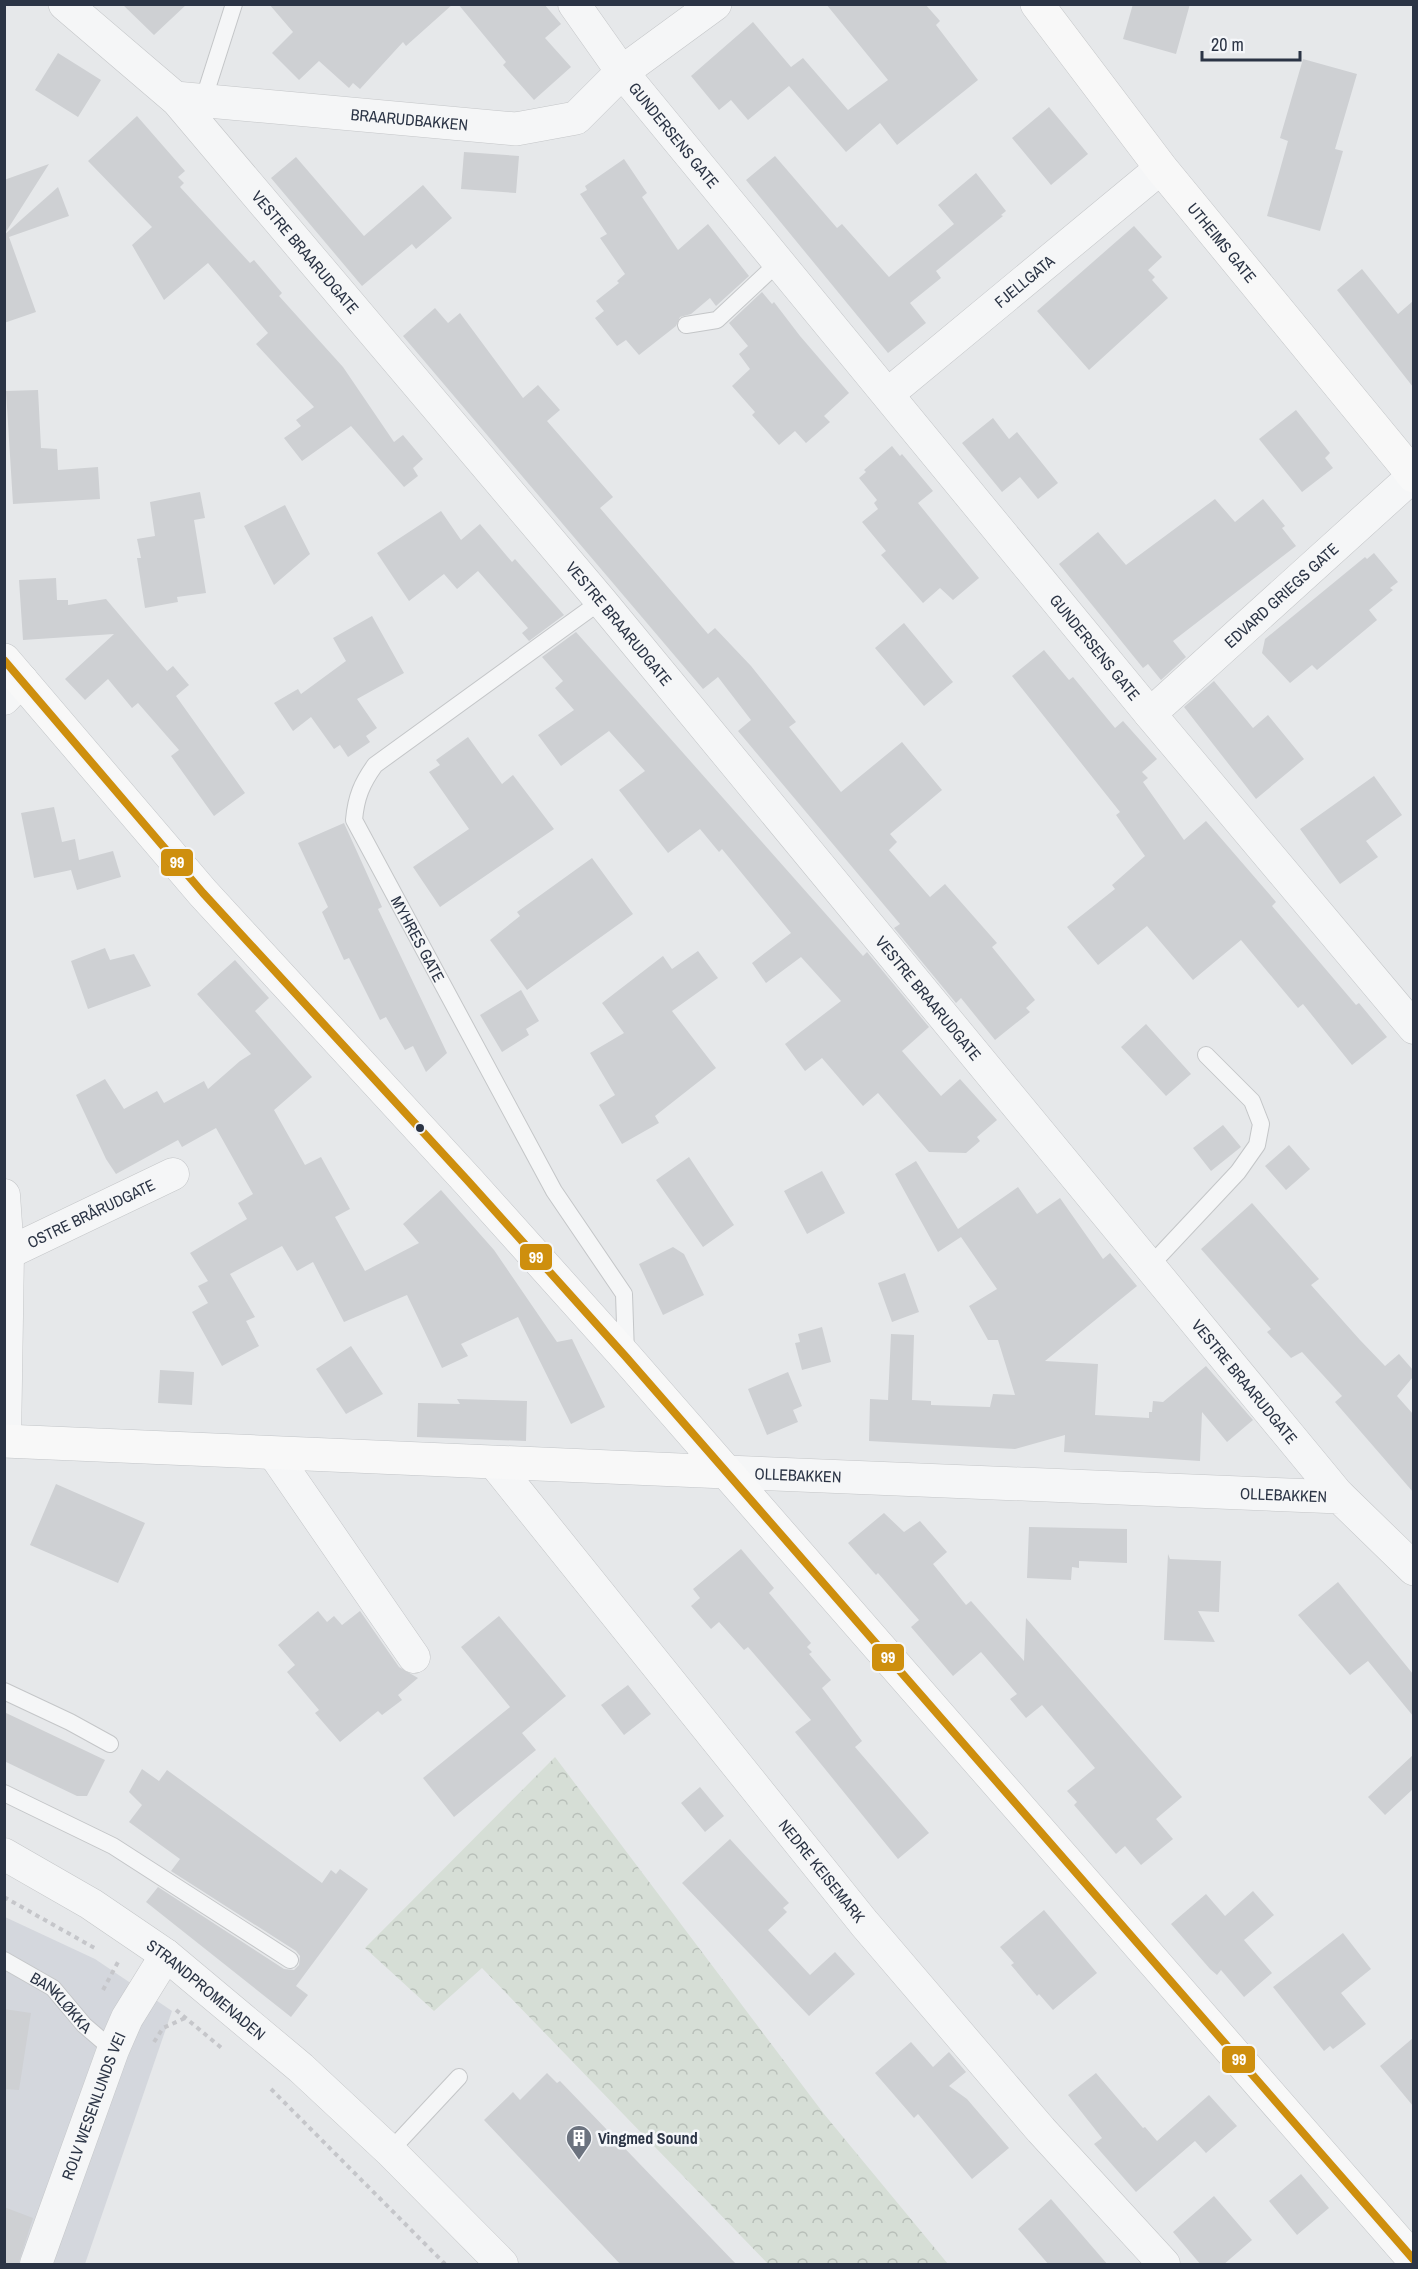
<svg xmlns="http://www.w3.org/2000/svg" width="1418" height="2269" viewBox="0 0 1418 2269" font-family="'Archivo Narrow',sans-serif">
<defs>
<pattern id="forest-crowns" width="20" height="18" patternUnits="userSpaceOnUse" patternTransform="scale(1.5)"><rect width="20" height="18" fill="#d6ded6"/><path d="M2 6a3 3 0 1 1 6 0M12 15a3 3 0 1 1 6 0" fill="none" stroke="#b8bfb9"/></pattern>
</defs>
<rect width="100%" height="100%" fill="#e6e8ea"/>
<path fill="#d4d7dd" d="M5,1917l90,42 77,52 -87,253h-80z"/>
<path fill="url(#forest-crowns)" d="M555,1757l269,357 124,150h-180l-286,-296 -48,43 -69,-63z"/>
<path fill="#ced0d3" d="M122,4h65l-33,31z
M269,4h184l-47,42 -3,-4 -43,47 -7,-6 -4,5 -30,-27 -20,19 -27,-27 21,-21z
M458,4h86l17,20 -16,14 26,29 -37,33 -31,-35 3,-3z
M826,4h99l15,17 -4,4 42,55 -81,65 -17,-22 -34,29 -57,-66 -41,34 -17,-20 -12,10 -28,-34 62,-54 38,45 12,-9 45,52 40,-30z
M1133,4h57l-14,50 -53,-15z
M58,53l43,27 -23,37 -43,-27z
M1303,59l54,15 -22,75 8,2 -23,80 -53,-15 21,-75 -8,-3z
M1049,107l39,47 -37,31 -39,-47z
M137,116l48,55 -7,6 6,6 -4,4 70,76 4,-3 28,33 -3,3 64,71 51,75 9,-7 20,24 -10,9 5,8 -14,11 -53,-61 -49,35 -18,-23 17,-12 -5,-6 18,-13 -58,-63 12,-11 -60,-70 -44,37 -32,-55 20,-18 -64,-66z
M464,152l55,4 -3,37 -55,-4z
M775,156l62,72 5,-4 47,53 65,-53 -16,-19 38,-32 30,38 -5,4 2,1 -67,55 5,7 -31,25 16,20 -38,30 -142,-173z
M296,157l68,79 59,-51 29,33 -36,31 -4,-5 -50,42 -91,-108z
M624,159l23,34 -5,4 36,53 30,-26 41,52 -33,30 -6,-8 -19,16 -11,3 -4,9 -37,29 -13,-15 -9,6 -22,-28 9,-7 -8,-10 23,-18 -2,-2 8,-7 -25,-36 7,-4 -27,-40 7,-4 -2,-4z
M49,164l-45,71v-55z
M58,187l11,29 -60,21 27,75 -32,11v-88z
M1134,226l28,31 -14,13 7,7 -3,3 16,18 -79,72 -52,-59z
M1362,269l36,45 15,-13v86l-76,-97z
M762,292l10,12 2,-2 26,34 49,57 -25,23 6,6 -24,21 -11,-12 -16,14 -27,-30 3,-3 -23,-26 18,-17 -11,-15 9,-8 -19,-23z
M435,308l13,15 12,-10 63,85 15,-13 22,25 -13,11 66,76 -13,11 108,126 7,-6 36,38 45,56 -7,5 52,65 61,-50 40,48 -52,44 7,8 -8,8 41,47 15,-13 52,59 -5,4 43,53 -9,8 4,4 -35,28 -34,-42 -5,5 -62,-75 6,-4 -162,-193 13,-11 -33,-43 -15,12 -300,-353z
M38,390l3,58 16,1 1,21 40,-3 2,32 -87,5 -7,-113z
M1296,410l34,43 -5,5 8,10 -31,24 -43,-53z
M993,418l16,21 8,-7 41,51 -20,16 -18,-22 -18,15 -40,-49z
M892,446l8,10 2,-2 31,37 -15,12 61,75 -26,22 -13,-12 -17,15 -42,-48 5,-4 -24,-29 16,-13 -4,-6 3,-3 -18,-22 7,-6 -2,-2z
M200,492l5,26 -11,2 12,73 -29,4 1,5 -33,6 -8,-50h4l-4,-19 18,-3 -5,-34z
M1215,499l20,23 28,-23 22,27 -3,2 14,18 -123,95 13,16 -25,23 -13,-16 -5,4 -84,-104 39,-32 28,33z
M285,505l25,49 -36,31 -30,-59z
M441,511l20,29 19,-16 32,38 3,-3 49,56 -35,26 -7,-8 6,-5 -50,-57 -21,18 -13,-15 -35,27 -32,-48z
M1374,553l24,29 -8,6 3,2 -24,20 8,10 -60,50 -5,-5 -22,18 -28,-30 3,-14 100,-82 2,2z
M56,578l1,22h11v5l38,-6 61,72 6,-5 16,19 -13,11 69,97 -31,23 -43,-60 8,-6 -41,-47 -6,5 -24,-29 -23,21 -20,-21 49,-45 -91,6 -4,-60z
M372,616l32,57 -47,26 20,29 -11,8 4,6 -22,15 -8,-12 -6,4 -23,-32 -18,14 -19,-28 24,-14 3,5 45,-33 -13,-23z
M904,623l49,59 -29,24 -49,-58z
M576,632l287,324 4,-4 62,75 -27,24 39,45 19,-17 37,41 -20,17 3,4 -14,12 -37,-1 -51,-59 -15,13 -41,-48 -17,13 -20,-27 56,-43 -40,-44 -35,26 -14,-20 39,-30 -69,-84 -3,3 -19,-23 -32,24 -49,-63 26,-19 -36,-40 -48,35 -23,-31 36,-25 -19,-22 8,-7 -21,-24z
M1044,650l25,30 4,-3 42,51 8,-7 34,38 -15,13 6,6 -5,4 41,58 22,-19 70,81 -4,4 84,99 3,-2 28,34 -35,28 -49,-61 -5,4 -57,-68 -48,40 -46,-54 -49,39 -31,-38 48,-38 -3,-4 33,-29 -29,-41 4,-3 -108,-136z
M1214,681l39,47 15,-13 36,44 -48,40 -72,-92z
M468,737l34,47 11,-9 41,54 -114,78 -27,-40 56,-38 -40,-57 11,-7 -4,-5z
M1374,776l28,39 -36,26 12,16 -38,27 -40,-55z
M54,807l8,35 13,-3 4,21 34,-9 8,26 -44,13 -6,-20 -37,8 -13,-65z
M344,823l38,84 -4,2 69,144 -21,19 -13,-26 -8,4 -19,-33 -6,3 -31,-62 -5,2 -22,-48 6,-5 -30,-64z
M592,858l41,56 -106,76 -37,-50 30,-24 -3,-4z
M105,948l5,12 24,-6 17,32 -63,23 -17,-48z
M698,951l20,27 -46,33 44,57 -61,48 4,7 -37,21 -23,-39 16,-10 -25,-42 34,-20 -22,-30 61,-47 9,13z
M235,960l34,38 -14,13 57,66 -38,33 31,55 16,-8 29,52 -15,8 30,54 54,-28 -16,-19 38,-34 53,60 63,92 15,-3 33,68 -34,17 -53,-107 -57,27 7,12 -26,12 -35,-73 -63,27 -31,-60 -16,9 -15,-25 -52,28 25,43 -9,4 13,25 -37,20 -30,-54 16,-9 -10,-17 10,-5 -18,-28 57,-34 -9,-16 15,-9 -37,-66 -34,19 -4,-7 -62,34 -10,-15 -30,-64 29,-16 19,30 33,-18 7,12 40,-22 4,8 32,-28 11,-7 -54,-60z
M521,990l18,31 -13,8 3,6 -27,17 -22,-37z
M1146,1024l45,50 -25,22 -45,-49z
M1223,1125l18,22 -30,24 -18,-23z
M1289,1145l21,24 -24,21 -21,-24z
M689,1157l45,68 -31,22 -47,-67z
M916,1161l42,68 60,-42 19,27 23,-16 43,61 7,-6 27,33 -92,75 53,3 -3,51 54,3v-6h3l1,-11 10,1 43,-36 47,54 -26,22 -25,-30 -2,49 -136,-9 1,-17 -50,14 -146,-8 1,-42 18,1 3,-66 23,1 -2,65 19,1v4l59,2 3,-13 22,1 -17,-55h-10l-19,-34 28,-17 -36,-52 -23,15 -43,-78z
M822,1171l23,42 -38,21 -23,-43z
M1252,1203l67,76 -8,6 49,55 25,26 14,-12 14,16v7l-16,19 16,18v78l-78,-90 7,-6 -40,-44 -11,6 -24,-26 4,-3 -70,-80z
M673,1247l11,7 20,41 -41,20 -24,-51z
M905,1273l14,39 -27,10 -14,-39z
M822,1327l9,35 -29,8 -7,-27 5,-1 -2,-8z
M351,1346l32,48 -37,20 -30,-45z
M160,1370l34,2 -2,33 -34,-2z
M788,1372l14,34 -9,4 5,12 -31,13 -19,-46z
M457,1399l70,2 -1,40 -109,-4 1,-34 42,1z
M56,1484l89,39 -27,60 -88,-38z
M884,1513l20,19 16,-11 27,31 -14,12 33,41 5,-4 53,60 2,-43 156,179 -26,22 17,20 -32,26 -16,-19 -9,8 -42,-49 3,-3 -10,-11 28,-23 -53,-63 -16,13 -16,-19 7,-5 -36,-42 -28,24 -42,-49 8,-7 -41,-47 -2,2 -28,-32z
M1029,1527l98,2v34l-48,-2v7l-7,-1 -1,13 -44,-2z
M741,1549l33,39 -5,5 42,50 -4,4 5,5 -3,2 22,26 -9,8 40,53 -7,6 74,86 -31,26 -103,-127 16,-12 -63,-73 -4,3 -25,-28 -8,7 -20,-23 9,-8 -7,-9z
M1168,1554l2,5 51,2 -2,51 -21,-1 17,31 -51,-2z
M1338,1582l75,92v42l-45,-55 -18,14 -52,-60z
M318,1611l9,11 7,-6 8,9 18,-14 39,56 19,11 -20,17 4,5 -20,15 -4,-4 -38,31 -25,-29 4,-3 -32,-38 8,-7 -17,-20z
M499,1616l67,80 -44,37 14,17 -82,67 -31,-39 87,-71 -49,-60z
M628,1685l23,29 -27,21 -23,-30z
M4,1712l101,48 -18,36h-10l-73,-35z
M1413,1755v34l-28,26 -17,-18z
M142,1769l17,12 8,-11 155,113 9,-13 5,4 4,-5 28,20 -72,97 12,9 -17,22 -145,-115 12,-15 126,82 10,1 5,-5 1,-9 -4,-5 -125,-80 9,-12 -51,-37 13,-17 -13,-13z
M700,1787l24,29 -19,16 -24,-29z
M730,1839l59,64 -6,5 4,4 -19,18 42,45 25,-23 20,22 -46,42 -127,-133z
M1253,1891l21,24 -30,25 28,33 -28,24 -23,-27 -4,5 -7,-6 -39,-45 35,-30 19,22z
M1044,1910l53,63 -44,37 -14,-16 -2,2 -26,-31 3,-2 -14,-16z
M1343,1933l28,36 -30,24 25,31 -33,25 -3,-3 -6,5 -51,-64z
M4,2009l27,4 -12,77 -15,-1z
M1413,2038v68l-33,-40z
M911,2042l22,25 16,-15 17,20 -17,14 18,13 42,49 -37,31 -54,-65 -4,4 -39,-45z
M547,2073l10,10 3,-2 177,184h-116l-137,-145 29,-28 7,8z
M1096,2073l47,55 2,-1 12,14 52,-46 28,31 -31,27 -11,-12 -59,51 -42,-48 8,-6 -34,-43z
M1301,2174l28,34 -32,27 -28,-34z
M1214,2196l38,44 -29,25h-22l-28,-33z
M1051,2199l57,66h-59l-31,-36z
M4,2207l29,11 -15,47h-14z"/>
<g fill="none" stroke-linecap="round" stroke-linejoin="round">
<g stroke="#c4c6c8" stroke-width="18">
<g id="service">
<path d="M203,101l31,-97"/>
<path d="M686,325l31,-5 62,-58"/>
<path id="s1" d="M601,601l-226,164c-13,18 -19,32 -21,55l200,371 70,103 2,60"/>
<path d="M1148,1268l90,-96 19,-27 4,-21 -9,-23 -46,-46"/>
<path d="M4,1691l66,31 40,22"/>
<path d="M4,1793l109,53 177,114"/>
<path id="s2" d="M4,1960l49,28 31,37 29,25"/>
<path d="M390,2151l69,-74"/>
</g>
</g>
<g stroke="#c4c6c8" stroke-width="33">
<g id="minor">
<path id="s3" d="M574,4l48,68 528,642 264,314"/>
<path id="s4" d="M175,98l426,503 739,896"/>
<path id="s5" d="M888,394l273,-226"/>
<path d="M4,699l18,-19"/>
<path id="s6" d="M1150,714l263,-238"/>
<path d="M4,1195l4,58 -3,188"/>
<path id="s7" d="M8,1253l165,-79"/>
<path d="M274,1454l140,203"/>
<path id="s8" d="M495,1464l369,459 177,207 123,134"/>
<path id="s9" d="M4,1854l87,50 75,51 135,113 89,83 112,113"/>
<path id="s10" d="M36,2264l77,-214 14,-32 39,-63"/>
</g>
</g>
<g stroke="#c4c6c8" stroke-width="34">
<g id="tertiary">
<path id="s11" d="M65,4l110,94 341,31 60,-11 46,-46 93,-68"/>
<path id="s12" d="M726,1472l614,25 74,72"/>
</g>
</g>
<g stroke="#c4c6c8" stroke-width="34">
<g id="secondary">
<path id="s13" d="M1037,4l124,164 253,308"/>
</g>
</g>
<g stroke="#c2c5c8" stroke-width="34">
<path id="primary" d="M4,660l199,233 265,288 158,176 788,903
M4,1441l722,31"/>
</g>
<path stroke="#c5c6ca" stroke-width="4" stroke-dasharray="4.5 4.5" stroke-linecap="butt" d="M4,1897l94,53
M103,1990l15,-28
M176,2010l48,40
M154,2042l9,-14 22,-10
M271,2089l174,175"/>
<use href="#service" stroke="#f5f6f7" stroke-width="16"/>
<use href="#minor" stroke="#f5f6f7" stroke-width="32"/>
<use href="#tertiary" stroke="#f5f6f7" stroke-width="33"/>
<use href="#secondary" stroke="#f8f8f8" stroke-width="33"/>
<use href="#primary" stroke="#f8f8f8" stroke-width="33"/>
<g stroke="#f4f6f9" stroke-width="12">
<path id="bus-1" d="M4,660l199,233 265,288 158,176 788,903"/>
</g>
<use href="#bus-1" stroke="#ce8f0e" stroke-width="8"/>
</g>
<defs>
<g id="building-pin" transform="scale(1.35)"><path d="M0 17L-7.5 6A9.5 9.5 0 1 1 7.5 6Z" fill="#6c737f" stroke="#f4f6f9"/><path d="M-4-6H4V6H1V3H-1V6H-4ZM-2.5-4.3h1.7v1.8h-1.7ZM.8-4.3h1.7v1.8H.8ZM-2.5-1h1.7V.8h-1.7ZM.8-1h1.7V.8H.8Z" fill="#fff"/></g>
</defs>
<g fill-rule="evenodd">
<use href="#building-pin" x="579" y="2138"/>
</g>
<circle fill="#2b3445" stroke="#f4f6f9" stroke-width="2" cx="420" cy="1128" r="5"/>
<g text-anchor="middle" stroke-width="5" stroke-linejoin="round" paint-order="stroke">
<g font-size="16" fill="#2b3445" stroke="#f4f6f9">
<text dy="6" stroke="none"><textPath href="#s11" startOffset="380">BRAARUDBAKKEN</textPath></text>
<text dy="6" stroke="none"><textPath href="#s3" startOffset="165">GUNDERSENS GATE</textPath></text>
<text dy="6" stroke="none"><textPath href="#s13" startOffset="302">UTHEIMS GATE</textPath></text>
<text dy="6" stroke="none"><textPath href="#s4" startOffset="202">VESTRE BRAARUDGATE</textPath></text>
<text dy="6" stroke="none"><textPath href="#s5" startOffset="177">FJELLGATA</textPath></text>
<text dy="6" stroke="none"><textPath href="#s6" startOffset="177">EDVARD GRIEGS GATE</textPath></text>
<text dy="6" stroke="none"><textPath href="#s4" startOffset="688">VESTRE BRAARUDGATE</textPath></text>
<text dy="6" stroke="none"><textPath href="#s3" startOffset="828">GUNDERSENS GATE</textPath></text>
<text dy="6" stroke="none"><textPath href="#s1" startOffset="474">MYHRES GATE</textPath></text>
<text dy="6" stroke="none"><textPath href="#s4" startOffset="1174">VESTRE BRAARUDGATE</textPath></text>
<text dy="6" stroke="none"><textPath href="#s7" startOffset="92">OSTRE BRÅRUDGATE</textPath></text>
<text dy="6" stroke="none"><textPath href="#s4" startOffset="1671">VESTRE BRAARUDGATE</textPath></text>
<text dy="6" stroke="none"><textPath href="#s12" startOffset="72">OLLEBAKKEN</textPath></text>
<text dy="6" stroke="none"><textPath href="#s12" startOffset="558">OLLEBAKKEN</textPath></text>
<text dy="6" stroke="none"><textPath href="#s8" startOffset="522">NEDRE KEISEMARK</textPath></text>
<text dy="6" stroke="none"><textPath href="#s9" startOffset="244">STRANDPROMENADEN</textPath></text>
<text dy="6" stroke="none"><textPath href="#s2" startOffset="72">BANKLØKKA</textPath></text>
<text dy="6" stroke="none"><textPath href="#s10" startOffset="168">ROLV WESENLUNDS VEI</textPath></text>
</g>
<g font-size="16" font-weight="bold" fill="#2b3445" stroke="#f4f6f9" text-anchor="start">
<text x="598" y="2144">Vingmed Sound</text>
</g>
</g>
<g stroke="#f4f6f9" stroke-width="2">
<rect x="160" y="848" width="34" height="29" rx="6" fill="#ce8f0e"/>
<rect x="519" y="1243" width="34" height="28" rx="6" fill="#ce8f0e"/>
<rect x="871" y="1643" width="34" height="29" rx="6" fill="#ce8f0e"/>
<rect x="1221" y="2045" width="35" height="29" rx="6" fill="#ce8f0e"/>
</g>
<g font-size="16" text-anchor="middle" font-weight="bold" fill="#fff">
<text x="177" y="868">99</text>
<text x="536" y="1263">99</text>
<text x="888" y="1663">99</text>
<text x="1239" y="2065">99</text>
</g>
<rect width="1418" height="2269" fill="none" stroke="#2b3445" stroke-width="12"/>
<path d="M1202 51v9h98v-9" fill="none" stroke="#2b3445" stroke-width="3"/>
<text x="1211" y="51" font-size="18" fill="#2b3445" stroke="#f4f6f9" stroke-width="4.5" paint-order="stroke">20 m</text>
</svg>
